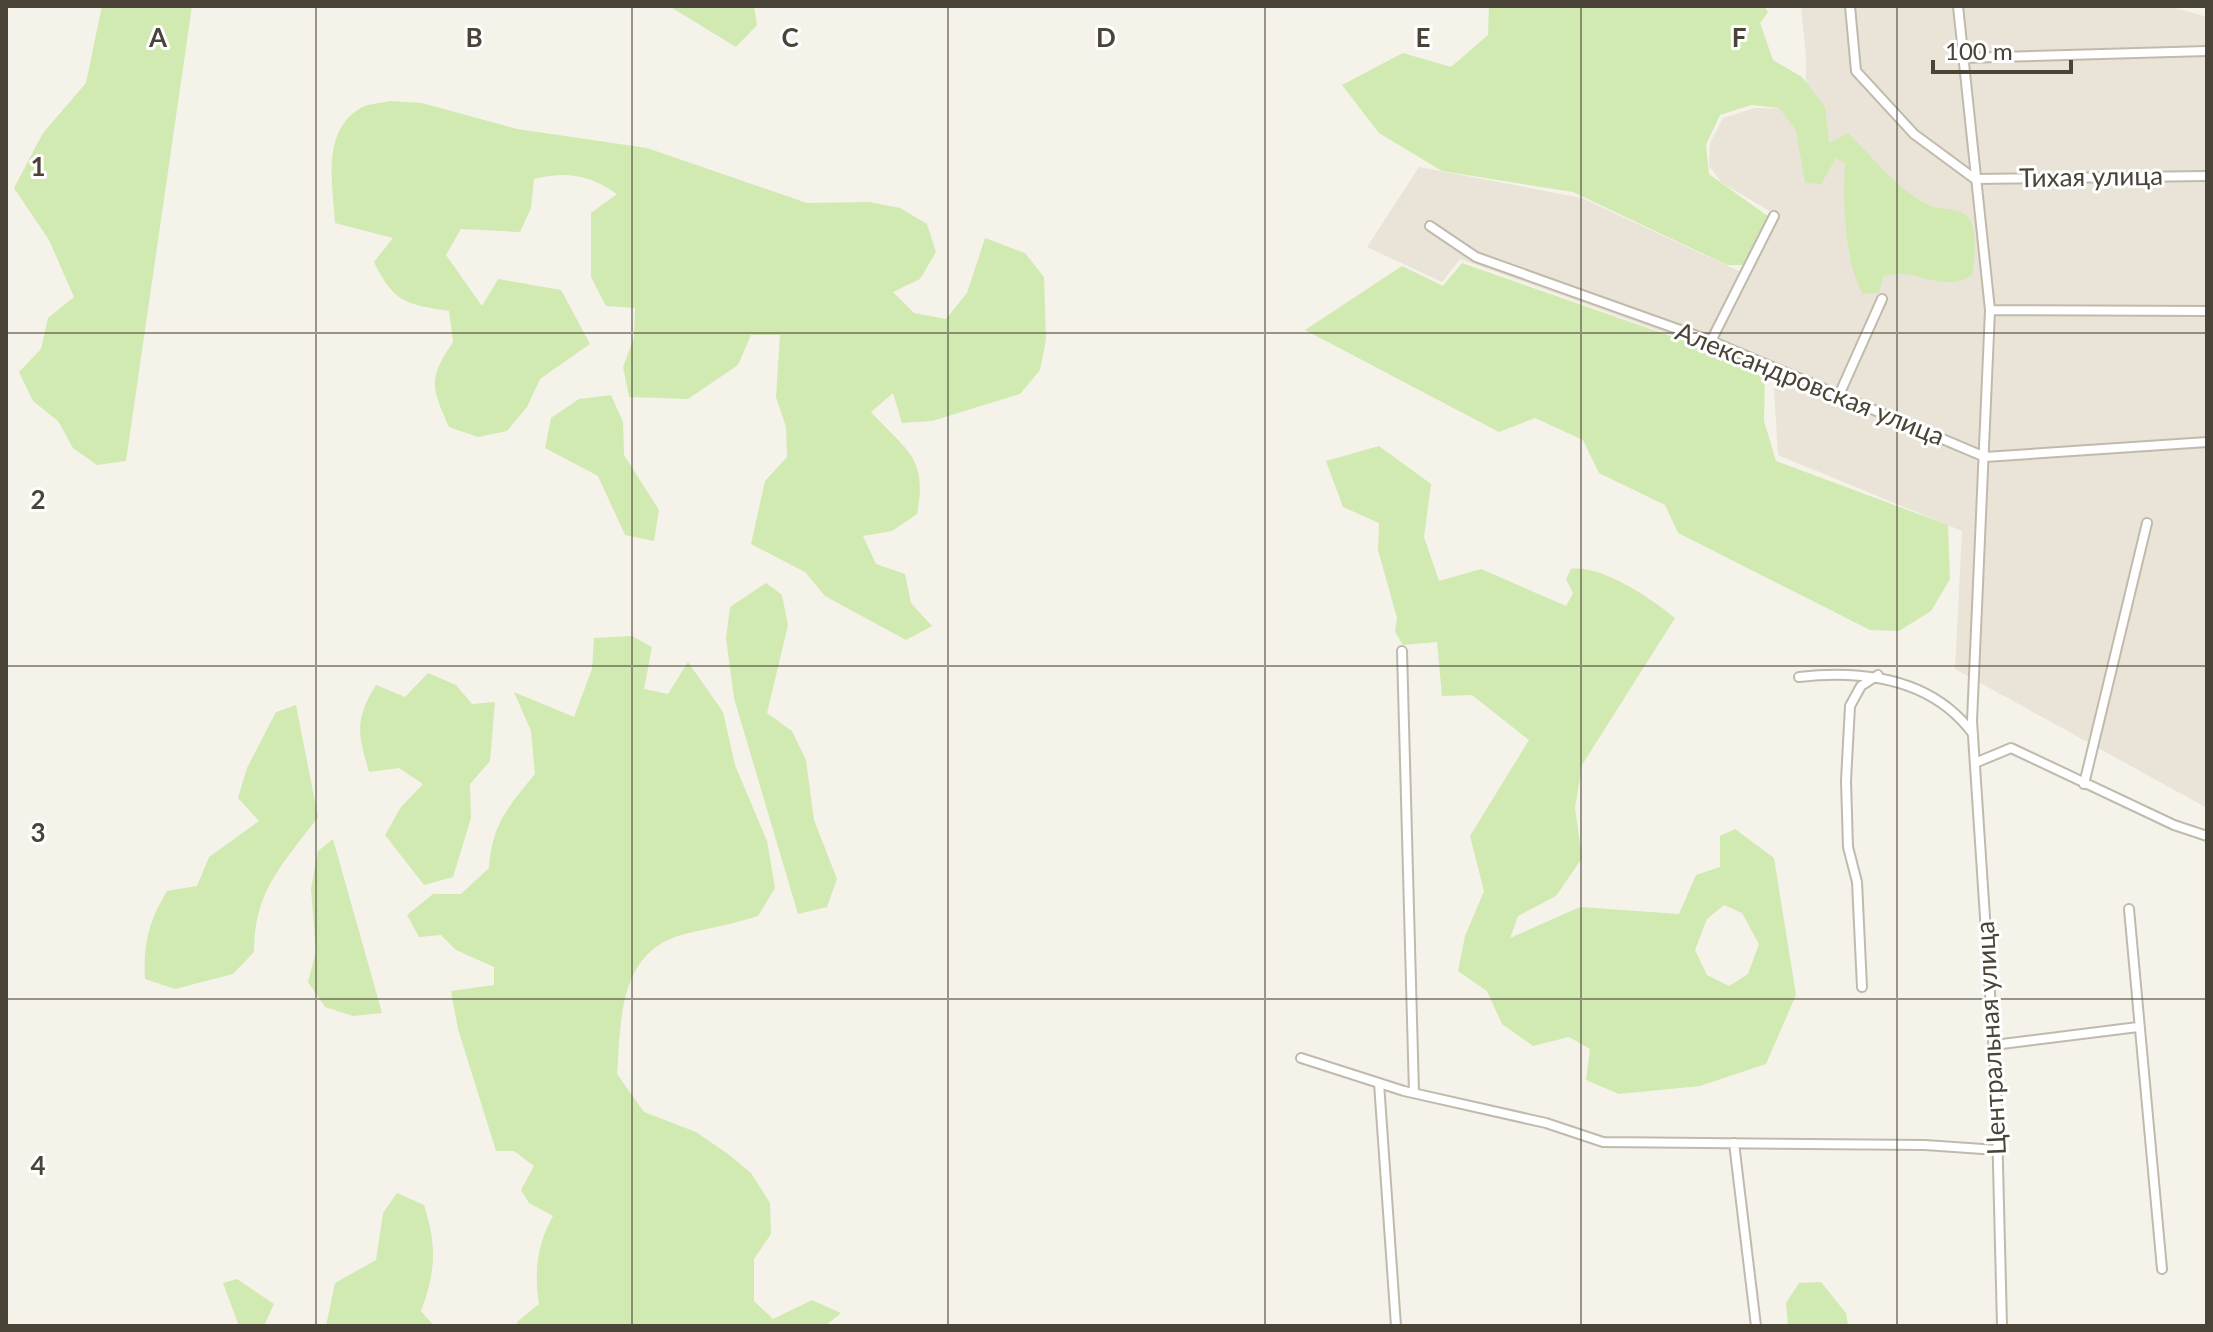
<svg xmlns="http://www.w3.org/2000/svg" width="2213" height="1332" viewBox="0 0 2213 1332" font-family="Lato,sans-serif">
<rect width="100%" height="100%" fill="#f5f2ea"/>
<path fill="#e9e4d7" d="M1801,6h368l38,11v791l-252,-139 7,-138 -184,-76 -5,-83 -313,-113 -18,23 -75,-35 52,-80 163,31 161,75 30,-60 -51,-30 -13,-17 1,-23 13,-25 32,-10 50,1 1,-52z"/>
<path fill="#d0eab1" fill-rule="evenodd" d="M102,6h90l-66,455 -29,4 -24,-17 -15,-27 -25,-20 -14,-29 22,-23 7,-31 26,-21 -25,-57 -35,-52 29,-55 43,-50z
M669,6h85l3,19 -21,22z
M1489,6h275l4,6 -8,11 13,37 29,17 23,30 4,36 19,-10c24,23 52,60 83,73 14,5 30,0 39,14 8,14 4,40 2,55 -30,20 -58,-10 -89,2l-4,16 -16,1c-19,-32 -20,-94 -18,-131l-9,-5 -15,26 -16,-1 -9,-53 -17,-22 -28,-3 -31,10 -14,30 3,29 60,43 -24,48h-18l-154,-73 -131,-21 -63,-38 -37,-48 61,-32 48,14 37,-32z
M390,101l32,2 95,26 130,19 160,55 62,-1 31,6 27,16 9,28 -16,27 -27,13 21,21 32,6 21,-26 18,-55 40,15 19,24 2,63 -6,30 -20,24 -88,27 -30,2 -9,-30 -22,19c35,39 57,44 46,102l-25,17 -29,5 13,28 29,10 6,29 21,23 -26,14 -81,-44 -20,-24 -54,-28 14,-63 22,-24 -1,-30 -10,-30 4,-62h-29l-13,30 -50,34 -59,-2 -6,-30 11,-29 1,-30 -29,-2 -15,-29v-64l26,-19c-28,-19 -50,-23 -83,-15l-3,29 -11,24 -59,-3 -15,26 36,51 16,-27 63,11 29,54 -50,35 -13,28 -20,24 -29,6 -29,-10c-18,-41 -21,-48 4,-85l-4,-31c-43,-7 -55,-8 -75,-49l19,-24 -58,-15c-2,-38 -14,-90 24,-114 7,-5 22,-6 31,-8z
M1462,263l303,106 -1,52 12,40 172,64 2,54 -19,32 -32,20 -29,-1 -192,-97 -13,-28 -66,-32 -16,-33 -48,-22 -36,14 -194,-102 97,-64 41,20z
M611,395l12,27 1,33 35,55 -5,31 -29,-6 -27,-59 -53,-28 6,-30 28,-19z
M1379,446l52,38 -7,53 15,44 42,-12 85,37 7,-13 -7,-14 5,-10c30,-5 81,30 104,49l-93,147 -7,43 7,50 -26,38 -38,20 -8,22 70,-31 99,7 17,-39 24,-8v-31l15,-7 39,29 22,137 -30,69 -66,22 -81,8 -33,-14 4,-31 -21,-12 -36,9 -31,-22 -15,-33 -29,-20 7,-35 19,-45 -14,-55 59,-96 -57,-45 -30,1 -5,-54 -34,3 -8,-13 2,-14 -19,-68 1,-27 -36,-16 -17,-46zM1724,905l18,8 17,31 -11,30 -19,12 -22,-11 -12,-25 12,-31z
M766,583l16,12 6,30 -21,88 25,18 14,29 8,60 23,59 -10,28 -29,7 -64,-216 -8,-60 4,-31z
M632,636l20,11 -8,42 24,5 20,-32 35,50 12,53 32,76 8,47 -17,28c-24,8 -48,12 -73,18 -66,16 -64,84 -68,140l27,38 52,20 32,22 23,19 19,30 1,31 -17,25v42l19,18 39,-19 29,13 -16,13h-307l-1,-4 22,-18c-5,-33 -2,-59 14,-88l-24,-13 -8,-13 13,-24 -20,-15h-18l-38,-122 -7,-38 43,-6v-18l-38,-17 -15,-15 -22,2 -12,-22 26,-21h28l28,-26c3,-44 19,-61 46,-94l-4,-43 -17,-39 60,25 18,-48 2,-31z
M428,673l28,12 16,19 23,-2 -5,59 -20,23 1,34 -18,59 -29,8 -39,-50 16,-28 22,-23 -24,-16 -30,4c-11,-38 -15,-52 7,-87l29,12z
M296,705l22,112c-35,47 -64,73 -64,135l-21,22 -58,15 -30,-10c-2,-35 4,-58 22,-88l30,-5 12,-29 50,-36 -21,-23 9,-30 29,-56z
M333,839l49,174 -29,3 -28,-9 -17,-25 8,-31 -5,-62 7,-38z
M397,1193l27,12c13,40 12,67 -3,106l13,15h-108l9,-43 41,-23 7,-47z
M237,1279l37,25 -10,22h-25l-16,-43z
M1821,1282l25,31 2,12 -60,1 -2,-23 13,-20z"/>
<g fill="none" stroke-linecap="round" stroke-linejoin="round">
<g stroke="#c1baac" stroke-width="12">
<path id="minor" d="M1850,6l6,65 58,63 61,45 232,-3
M1958,6l32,304 -18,411 24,363 6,242
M1963,58l244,-7
M1430,226l46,31 235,84 274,116 222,-15
M1990,310l217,1
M1711,341l63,-125
M1839,395l43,-96
M1402,651l12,442
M1799,677c64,-7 133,1 174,57
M1975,763l36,-15 163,77 33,11
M2084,784l63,-261
M2129,909l33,360
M1862,987l-5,-105 -9,-35 -2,-66 4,-75 11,-20 17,-11
M1994,1045l144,-18
M1301,1058l103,33 142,32 57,19 322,3 72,5
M1379,1083l17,243
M1734,1143l22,183"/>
</g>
<use href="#minor" stroke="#fff" stroke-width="8"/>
</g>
<path fill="none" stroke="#4a4337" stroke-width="2" stroke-opacity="0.55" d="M316,6v1320M632,6v1320M948,6v1320M1265,6v1320M1581,6v1320M1897,6v1320M6,333h2201M6,666h2201M6,999h2201"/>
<g text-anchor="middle" stroke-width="6" stroke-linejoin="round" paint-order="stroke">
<g font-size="26" fill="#4a4337" stroke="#fff">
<text transform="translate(2091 177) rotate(-1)" y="9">Тихая улица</text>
<text transform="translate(1810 384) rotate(22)" y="9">Александровская улица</text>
<text transform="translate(1991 1038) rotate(-93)" y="9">Центральная улица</text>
</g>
</g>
<g font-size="26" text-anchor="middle" font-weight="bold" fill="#4a4337" stroke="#fff" stroke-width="6" stroke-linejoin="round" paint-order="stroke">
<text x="158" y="47">A</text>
<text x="474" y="47">B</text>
<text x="790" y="47">C</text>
<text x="1106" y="47">D</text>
<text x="1423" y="47">E</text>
<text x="1739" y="47">F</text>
<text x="38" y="176">1</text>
<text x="38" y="509">2</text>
<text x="38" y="842">3</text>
<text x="38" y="1175">4</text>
</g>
<rect width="2213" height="1332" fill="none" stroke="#4a4337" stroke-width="16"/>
<path d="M1933 60v12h138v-12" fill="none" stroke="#4a4337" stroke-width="4"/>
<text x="1945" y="60" font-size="24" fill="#4a4337" stroke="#ffffff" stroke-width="6" paint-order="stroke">100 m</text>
</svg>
